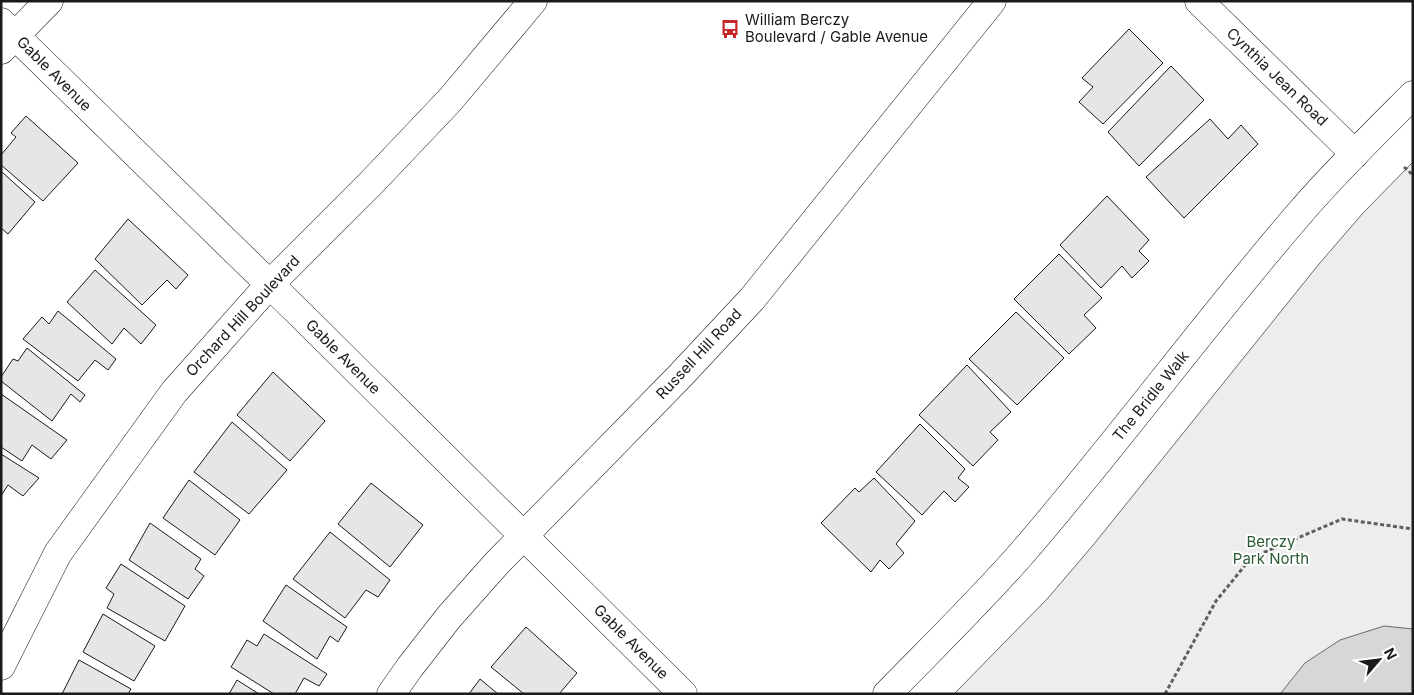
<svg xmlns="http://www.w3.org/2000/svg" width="1414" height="695" viewBox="0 0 1414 695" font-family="Inter,sans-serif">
<rect width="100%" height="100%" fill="#fff"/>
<path fill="#ededed" stroke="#6a6a6a" d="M1413,162v532h-459l94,-96 46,-54 225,-280 44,-51z"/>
<path fill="#d7d7d7" stroke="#6a6a6a" d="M1384,626l29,3v65h-133l25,-31 35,-23z"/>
<path fill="#e6e6e6" stroke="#1a1a1a" d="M1129,29l34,34 -60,61 -24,-22 14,-15 -11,-9z
M1171,66l33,34 -65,66 -31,-34z
M26,116l52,47 -35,38 -42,-36v-10l15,-18 -5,-4z
M1210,119l18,20 13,-14 17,19 -74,74 -38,-41z
M1,171l34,31 -27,32 -7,-6z
M1107,196l42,44 -10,11 10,10 -17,17 -10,-12 -21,22 -41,-43z
M128,219l60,56 -12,14 -9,-9 -25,25 -47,-46z
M1059,254l43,44 -18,17 12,13 -27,26 -55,-55z
M95,270l61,55 -15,19 -17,-16 -12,16 -45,-42z
M58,311l58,48 -8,11 -13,-10 -17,21 -55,-42 19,-22 7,7z
M1016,312l48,46 -47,47 -48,-46z
M27,348l58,47 -5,7 -9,-8 -19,27 -51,-40v-4l12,-18 5,2z
M967,365l44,47 -21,20 8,8 -25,26 -54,-51z
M273,372l52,49 -35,40 -53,-46z
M1,394l66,46 -16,19 -19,-14 -10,16 -21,-14z
M232,422l55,48 -38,44 -55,-42z
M920,424l45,45 -7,9 11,9 -14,15 -11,-11 -22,24 -46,-43z
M1,454l38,24 -16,18 -15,-11 -7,11z
M874,478l41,43 -19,23 8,9 -15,16 -9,-9 -9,12 -50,-49 34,-35 4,4z
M189,480l51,40 -25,35 -52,-37z
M371,483l52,42 -33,42 -52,-43z
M150,523l51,36 -6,10 9,7 -16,23 -59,-39z
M330,532l60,48 -12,17 -12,-7 -21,28 -52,-39z
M121,564l64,42 -20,35 -58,-33 7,-14 -8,-6z
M286,585l61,42 -9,15 -8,-6 -13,23 -54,-38z
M103,614l52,32 -21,35 -51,-29z
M526,627l51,46 -18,21h-35l-33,-27z
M264,634l63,40 -8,12 -15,-8 -9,16h-21l-43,-27 16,-27 10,6z
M79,660l52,29 -3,5h-66z
M480,679l18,15h-29z
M237,680l22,14h-30z"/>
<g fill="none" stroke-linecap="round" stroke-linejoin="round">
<g stroke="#1a1a1a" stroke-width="29">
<path id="minor" d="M1199,1l156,153
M1,22l300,293 382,379
M1,50l48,-49
M1,666l57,-113 116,-161 95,-107 104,-104 77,-81 83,-99
M391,694l19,-27 39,-50 48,-54 182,-186 73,-78 240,-298
M887,694c46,-47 93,-93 136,-142 95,-110 181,-228 276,-338 36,-42 75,-80 114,-119"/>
</g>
<path stroke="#5f5f5f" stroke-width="3" stroke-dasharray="4 2.5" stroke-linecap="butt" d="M1404,167l9,8
M1165,694l51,-93 35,-43 91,-39 71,10"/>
<use href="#minor" stroke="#fff" stroke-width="28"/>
</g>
<defs>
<g id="bus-bare" transform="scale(1.5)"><path d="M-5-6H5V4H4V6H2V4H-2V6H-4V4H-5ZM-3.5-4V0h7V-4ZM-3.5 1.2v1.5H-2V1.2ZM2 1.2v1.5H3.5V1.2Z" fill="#c62828" stroke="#fff" stroke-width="2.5" paint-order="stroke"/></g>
</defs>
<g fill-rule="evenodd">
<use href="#bus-bare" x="730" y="29"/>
</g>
<g text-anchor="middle" stroke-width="4" stroke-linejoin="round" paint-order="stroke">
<g font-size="15" fill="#1a1a1a" stroke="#fff" text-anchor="start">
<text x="745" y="25">William Berczy<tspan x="745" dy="17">Boulevard / Gable Avenue</tspan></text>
</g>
<g font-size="15" fill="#1a1a1a" stroke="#fff">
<text transform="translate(54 74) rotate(45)" y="5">Gable Avenue</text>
<text transform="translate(1277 77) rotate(44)" y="5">Cynthia Jean Road</text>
<text transform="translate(243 316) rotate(-47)" y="5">Orchard Hill Boulevard</text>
<text transform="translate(699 354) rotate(-47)" y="5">Russell Hill Road</text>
<text transform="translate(343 357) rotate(45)" y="5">Gable Avenue</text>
<text transform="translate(1151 396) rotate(-51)" y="5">The Bridle Walk</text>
<text transform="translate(631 642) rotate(45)" y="5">Gable Avenue</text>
</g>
<g font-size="15" fill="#2b5a34" stroke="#fff">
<text x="1271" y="547">Berczy<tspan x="1271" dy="17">Park North</tspan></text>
</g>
</g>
<rect width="1414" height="695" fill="none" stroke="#1a1a1a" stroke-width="5"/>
<g transform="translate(1379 660) rotate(62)" stroke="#ffffff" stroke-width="4" paint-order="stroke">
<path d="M0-4L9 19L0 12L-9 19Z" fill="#1a1a1a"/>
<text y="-8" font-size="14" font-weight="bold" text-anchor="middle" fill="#1a1a1a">N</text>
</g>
</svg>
